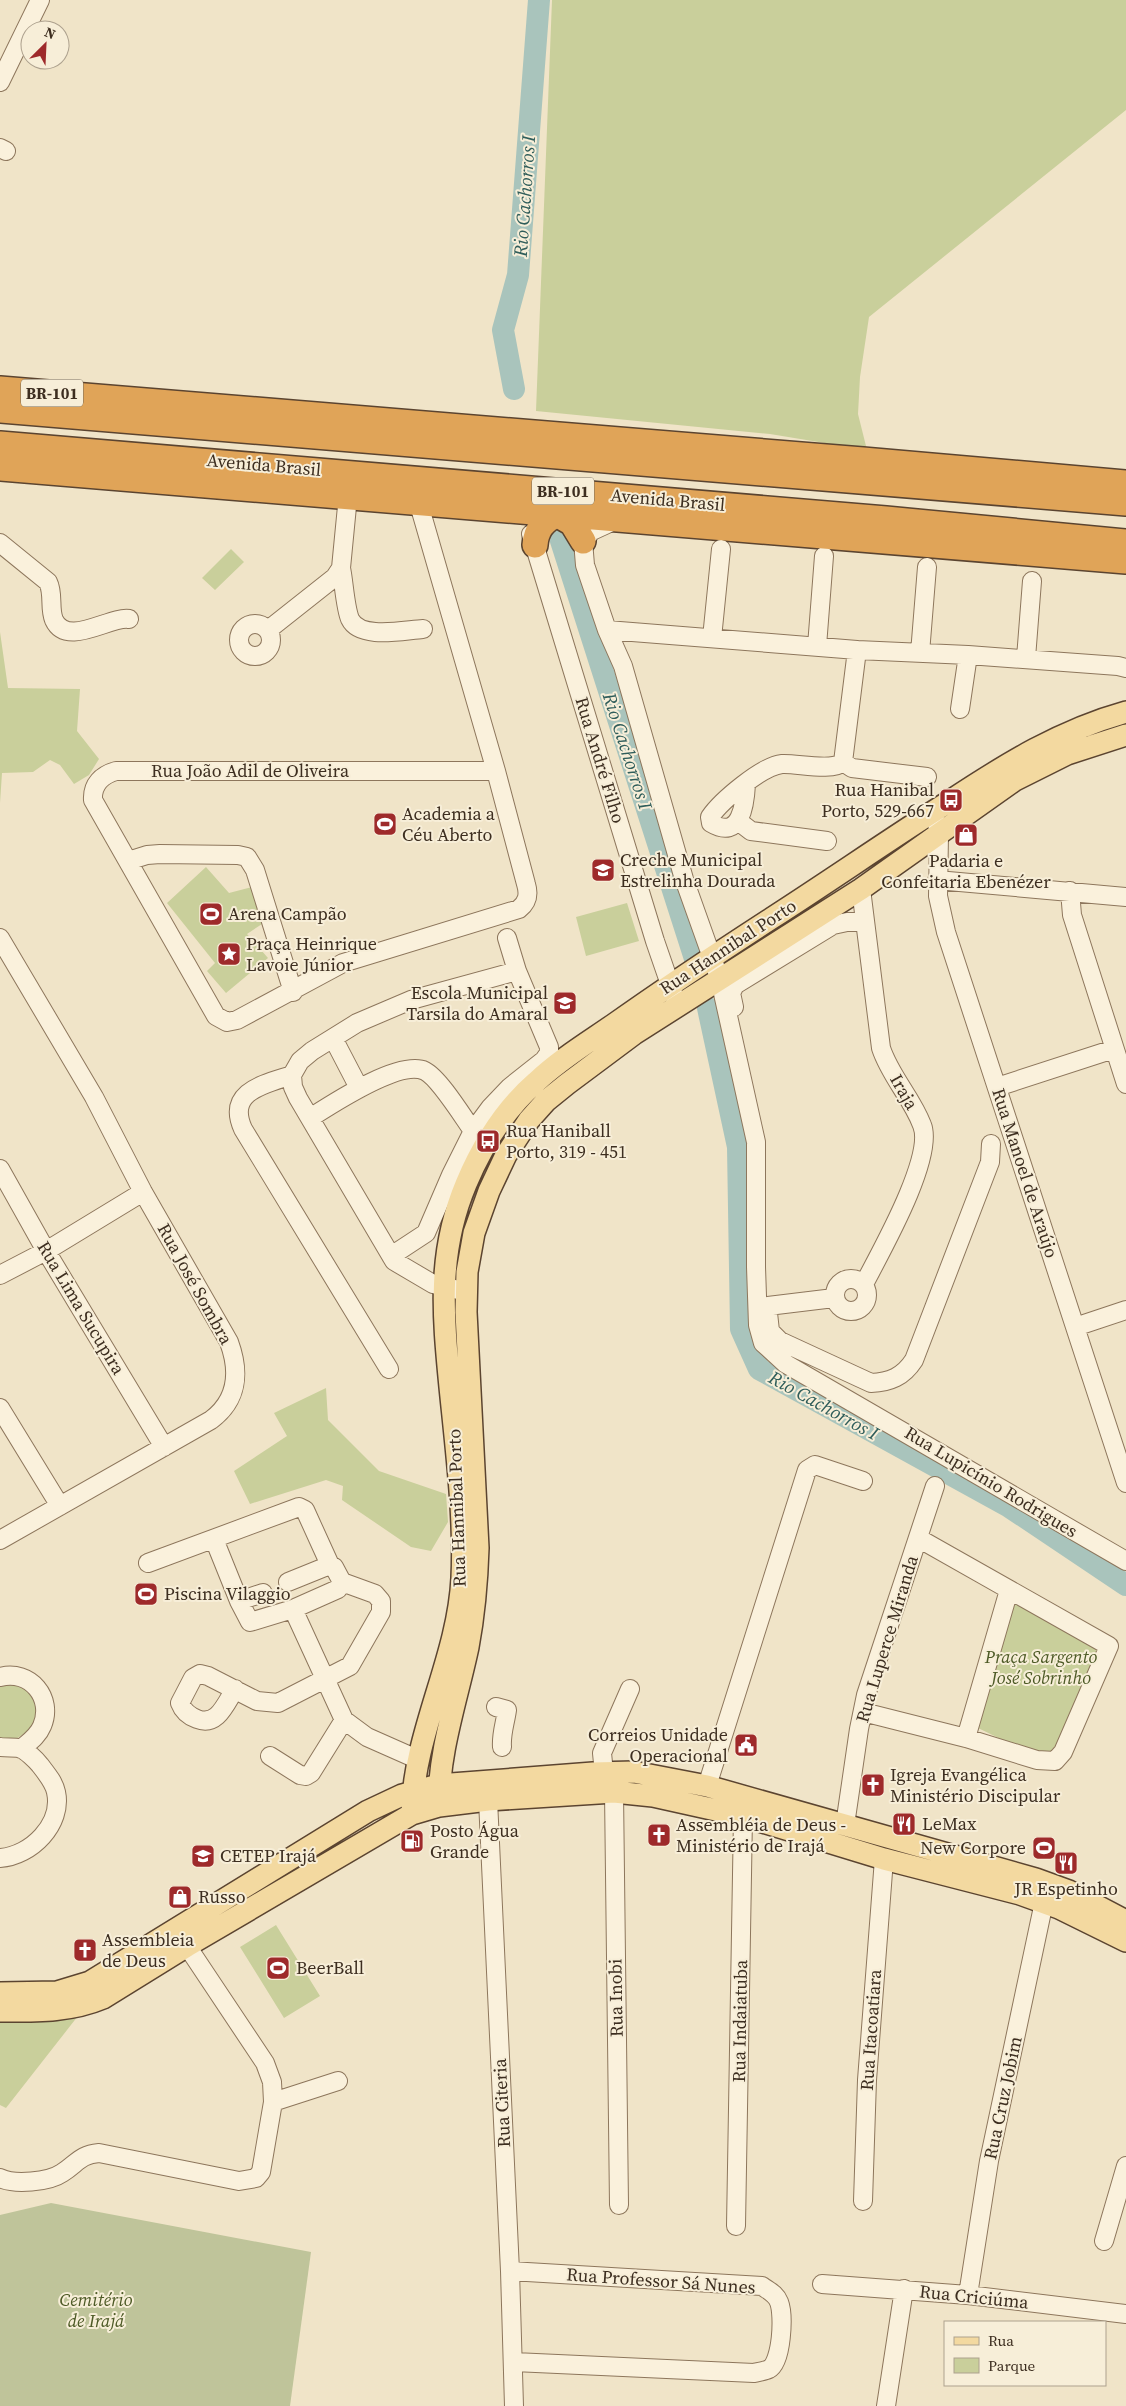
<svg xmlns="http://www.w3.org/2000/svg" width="1126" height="2406" viewBox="0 0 1126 2406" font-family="'Source Serif 4',serif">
<rect width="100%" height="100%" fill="#f0e4c8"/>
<path fill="#c9cf9b" d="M552,0h574v110l-257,207 -9,60 -2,37 9,36 -97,-16 -234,-23z
M231,549l13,13 -29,28 -13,-12z
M0,632l8,56 72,1 -3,42 22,28 -10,16 -15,9 -14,-19 -10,-5 -17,12 -31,1 -2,30z
M206,867l23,26 23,-6 10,37 -15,10 21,24 -42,35 -19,-22 8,-8 -48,-60z
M627,903l12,38 -53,15 -10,-39z
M326,1388l2,32 51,51 67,23 2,28 -17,29 -20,-4 -69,-47 1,-14 -17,-6 -76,24 -16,-33 53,-35 -13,-23z
M1012,1597l90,49 -54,116 -72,-35z
M0,1683l17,1 17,10 4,20 -7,15 -15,10 -16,-1z
M276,1925l44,71 -36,22 -44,-71z
M85,2007l-79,101 -6,-3v-91z"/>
<path fill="#bfc49a" d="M51,2203l260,49 -21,154h-290v-191z"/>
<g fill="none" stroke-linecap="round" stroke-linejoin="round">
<path stroke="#a9c4bc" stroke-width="22" d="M514,389l-11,-59 15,-55 21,-275
M561,541l135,421
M708,1008l30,139 3,182 18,40 249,137 118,79"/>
<g stroke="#8d765c" stroke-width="20">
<path id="minor" d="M0,82l40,-82
M0,148l6,3
M418,501l78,270 30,113c3,10 2,18 -7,25l-176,54 -106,57 -10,2 -11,-6 -123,-216c-1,-16 9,-25 23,-29h380
M616,520l-24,11 -9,10 2,24 22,65 16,36 61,213 36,101 36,162v125l2,58 5,18 23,21 340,197
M531,534l124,407 19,55
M0,543l48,39c6,12 1,26 6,38 13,28 56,-4 75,-1
M341,568c3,14 4,39 9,51 10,21 54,11 73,10
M239 640a16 16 0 1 1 32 0a16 16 0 1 1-32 0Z
M268,630l67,-53 6,-9 7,-72
M607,630l250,20 111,5 -8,54
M712,638l9,-89
M817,646l7,-90
M920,653l7,-86
M968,655l150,11 8,2
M1026,658l6,-77
M843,762l9,6 75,9
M746,784c-1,20 -5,57 -35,39l-1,-6c11,-16 52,-51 72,-53 15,-1 50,8 61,-2l14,-112
M738,821l13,10 76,10
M937,823l2,12 -1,61 8,36 180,551
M128,861l19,-6 13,-1 78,1 9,2 8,13 38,122
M937,880l189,17
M861,889l20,159c9,28 31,50 41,77 13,32 -42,128 -58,159
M1070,891l2,24 54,169
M0,938l94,159 49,95 86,150c11,30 9,58 -18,78l-211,120
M734,1007l-3,-14 4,-8 98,-60 14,-3h18
M333,1038l26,50
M292,1075l1,12 5,11 96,163 39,23 34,8
M997,1087l117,-38
M310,1118c22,-14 90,-59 115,-47 14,7 38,46 48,60
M0,1169l46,82 118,196
M391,1256l35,-23 25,-58 22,-44 17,-23 20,-21 34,-27 5,-7v-6l-32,-76 -10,-33
M0,1275l46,-24 97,-59
M835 1295a16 16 0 1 1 32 0a16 16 0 1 1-32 0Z
M768,1306l66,-8
M768,1313l2,18 10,10 91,42c19,-1 32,-6 43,-23l76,-198 1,-18
M1075,1327l51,-17
M389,1369l-146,-240c-17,-38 22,-45 49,-54l8,-14 12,-10 45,-28 54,-23 106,-29
M0,1408l60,98
M214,1539l25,62
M148,1563l151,-56 6,3 25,55
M263,1593l-24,8 11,21 43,-13 45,-20 4,-7
M293,1609l51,111 23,17 52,23
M0,1677c30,-8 54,21 42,49 -4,10 -13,16 -21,23
M235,1689c-10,16 -18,38 -38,30 -8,-3 -14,-8 -17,-16l13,-25 7,-4 8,2 49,25 21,2 72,-37 31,-54v-11l-6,-7 -33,-12 -8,-15 -4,-2 -42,17
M496,1707l11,3c-2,14 -6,24 -5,37
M863,1712l103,26 71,22 18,1 8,-9 46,-106 -191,-108
M966,1738l43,-148
M0,1747c6,1 14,0 19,1 7,2 17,12 21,17 6,8 14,17 16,27 7,32 -25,64 -56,66
M270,1756l30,19 6,1 5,-3 33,-53
M604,1773l-2,-20 28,-64
M707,1786l100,-316 8,-5 48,16
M614,1792l5,413
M488,1800l22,471 4,135
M845,1825l14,-96 7,-34 69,-209
M273,2102l65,-21
M0,2178c14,7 49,4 62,-5 16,-10 17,-18 37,-20l140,28 17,-3 5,-6 12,-70 -1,-20 -7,-19 -78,-117
M863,2201l4,-121 17,-221
M736,2226l7,-410
M1104,2241l22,-75
M510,2271l252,15c7,5 14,8 17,16 5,13 3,60 -10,67 -4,2 -11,3 -15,4l-240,-11
M822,2284l146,11 158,19
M968,2295l21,-134 55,-259
M886,2406l18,-117"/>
</g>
<g stroke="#5b4430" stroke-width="24">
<path id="major" d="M439,1806c-1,-53 18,-107 29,-159 6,-32 9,-66 10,-99l-12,-236 1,-40 7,-39 15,-42 17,-36 23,-35 17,-19 21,-17 67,-50 227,-145 154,-109 52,-26 59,-19
M412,1814c1,-81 46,-155 50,-236 3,-60 -6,-131 -12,-191 -7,-72 -13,-134 16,-203 16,-38 39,-75 70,-102 23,-22 51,-39 77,-57 52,-37 105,-72 159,-107 59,-38 118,-79 178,-117 56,-37 111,-71 176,-89
M0,1993l57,-1 33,-10 278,-171 34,-16 36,-10 155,-12 41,-1 73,14 329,93 33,12 57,30
M0,2011c36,0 70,1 103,-13l84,-52 225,-132 27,-8 49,-6 126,-8 39,4 90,20 141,43 136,35 39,14 67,33"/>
</g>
<g stroke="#5b4430" stroke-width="28">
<path id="highway" d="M0,389l863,71 263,23
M0,410l1126,93
M0,444l886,75 240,23
M0,468l1126,93
M535,545c1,-15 9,-26 23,-30l14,8 11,18"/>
</g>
<use href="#minor" stroke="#faf1dc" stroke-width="18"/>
<use href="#major" stroke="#f3d9a0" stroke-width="21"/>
<use href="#highway" stroke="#e0a458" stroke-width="25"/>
</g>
<defs>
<g id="bus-square" transform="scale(1.25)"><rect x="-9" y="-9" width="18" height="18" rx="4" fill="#9e2a2b" stroke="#f7eed8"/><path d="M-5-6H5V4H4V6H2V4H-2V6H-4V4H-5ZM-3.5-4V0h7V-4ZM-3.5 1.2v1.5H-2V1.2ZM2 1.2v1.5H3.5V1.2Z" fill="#fff"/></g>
<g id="stadium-square" transform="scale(1.25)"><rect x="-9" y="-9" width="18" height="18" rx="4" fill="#9e2a2b" stroke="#f7eed8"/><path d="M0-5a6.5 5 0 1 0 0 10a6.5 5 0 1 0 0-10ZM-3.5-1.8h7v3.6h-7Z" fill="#fff"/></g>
<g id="shop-square" transform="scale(1.25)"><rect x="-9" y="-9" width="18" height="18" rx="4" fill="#9e2a2b" stroke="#f7eed8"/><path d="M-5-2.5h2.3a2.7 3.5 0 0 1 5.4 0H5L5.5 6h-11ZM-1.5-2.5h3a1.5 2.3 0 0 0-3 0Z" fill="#fff"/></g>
<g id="school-square" transform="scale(1.25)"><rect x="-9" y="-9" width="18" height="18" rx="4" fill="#9e2a2b" stroke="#f7eed8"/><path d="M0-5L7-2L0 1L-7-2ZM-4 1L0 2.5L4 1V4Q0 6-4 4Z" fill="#fff"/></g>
<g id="sight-square" transform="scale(1.25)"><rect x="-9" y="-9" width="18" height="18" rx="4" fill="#9e2a2b" stroke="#f7eed8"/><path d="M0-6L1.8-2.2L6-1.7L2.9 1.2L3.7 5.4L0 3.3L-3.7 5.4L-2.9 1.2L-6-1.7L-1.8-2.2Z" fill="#fff"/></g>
<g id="civic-square" transform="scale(1.25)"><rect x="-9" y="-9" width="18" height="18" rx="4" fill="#9e2a2b" stroke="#f7eed8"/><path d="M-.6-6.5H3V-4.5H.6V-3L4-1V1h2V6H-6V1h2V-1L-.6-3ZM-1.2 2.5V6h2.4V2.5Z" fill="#fff"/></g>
<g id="church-square" transform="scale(1.25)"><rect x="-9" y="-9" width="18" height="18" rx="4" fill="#9e2a2b" stroke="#f7eed8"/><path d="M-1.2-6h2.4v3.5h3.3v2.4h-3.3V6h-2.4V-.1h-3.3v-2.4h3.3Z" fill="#fff"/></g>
<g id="restaurant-square" transform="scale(1.25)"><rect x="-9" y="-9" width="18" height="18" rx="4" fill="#9e2a2b" stroke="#f7eed8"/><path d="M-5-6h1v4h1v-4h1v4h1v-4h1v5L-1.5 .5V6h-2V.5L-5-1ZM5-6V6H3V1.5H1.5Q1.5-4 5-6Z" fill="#fff"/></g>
<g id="fuel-square" transform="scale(1.25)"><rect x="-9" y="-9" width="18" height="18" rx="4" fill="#9e2a2b" stroke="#f7eed8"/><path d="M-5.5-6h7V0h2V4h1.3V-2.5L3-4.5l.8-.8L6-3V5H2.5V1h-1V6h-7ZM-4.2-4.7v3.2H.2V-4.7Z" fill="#fff"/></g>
</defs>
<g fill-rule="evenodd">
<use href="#bus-square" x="951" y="800"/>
<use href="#stadium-square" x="385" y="824"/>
<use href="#shop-square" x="966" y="835"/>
<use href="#school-square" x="603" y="870"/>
<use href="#stadium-square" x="211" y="914"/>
<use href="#sight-square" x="229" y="954"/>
<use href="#school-square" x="565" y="1003"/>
<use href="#bus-square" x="488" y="1141"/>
<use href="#stadium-square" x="146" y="1594"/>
<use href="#civic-square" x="746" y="1745"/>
<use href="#church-square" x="873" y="1785"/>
<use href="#restaurant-square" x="904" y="1824"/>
<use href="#church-square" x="659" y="1835"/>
<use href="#fuel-square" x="412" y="1841"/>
<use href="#stadium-square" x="1044" y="1848"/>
<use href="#school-square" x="203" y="1856"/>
<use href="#restaurant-square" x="1066" y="1863"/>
<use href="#shop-square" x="180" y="1897"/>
<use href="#church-square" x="85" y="1950"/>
<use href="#stadium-square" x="278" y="1968"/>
</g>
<g text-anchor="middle" stroke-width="4" stroke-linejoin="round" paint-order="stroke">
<g fill="#f7eed8" stroke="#756857" stroke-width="1">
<rect x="21" y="379.5" width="62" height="27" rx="4"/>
<rect x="532" y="477.5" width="62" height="27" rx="4"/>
</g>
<g font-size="16" font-weight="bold" fill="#3d2e20">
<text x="52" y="399">BR-101</text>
<text x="563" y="497">BR-101</text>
</g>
<g font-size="18" fill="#3d2e20" stroke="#f7eed8">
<text transform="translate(264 465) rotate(5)" y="6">Avenida Brasil</text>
<text transform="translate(668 500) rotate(5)" y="6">Avenida Brasil</text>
<text transform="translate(600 760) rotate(73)" y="6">Rua André Filho</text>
<text x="250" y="777">Rua João Adil de Oliveira</text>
<text transform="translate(728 947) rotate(-33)" y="6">Rua Hannibal Porto</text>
<text transform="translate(904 1092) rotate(60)" y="6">Iraja</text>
<text transform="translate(1025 1173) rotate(72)" y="6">Rua Manoel de Araújo</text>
<text transform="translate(195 1284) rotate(61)" y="6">Rua José Sombra</text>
<text transform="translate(81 1308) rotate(59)" y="6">Rua Lima Sucupira</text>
<text transform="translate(991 1482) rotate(31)" y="6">Rua Lupicínio Rodrigues</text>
<text transform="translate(457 1508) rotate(-92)" y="6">Rua Hannibal Porto</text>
<text transform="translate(887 1639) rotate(-73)" y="6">Rua Luperce Miranda</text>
<text transform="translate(616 1998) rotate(-91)" y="6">Rua Inobi</text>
<text transform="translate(740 2021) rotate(-89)" y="6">Rua Indaiatuba</text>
<text transform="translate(871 2030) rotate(-86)" y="6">Rua Itacoatiara</text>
<text transform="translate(1003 2098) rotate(-78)" y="6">Rua Cruz Jobim</text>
<text transform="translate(502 2103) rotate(-93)" y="6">Rua Citeria</text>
<text transform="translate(661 2281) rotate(4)" y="6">Rua Professor Sá Nunes</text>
<text transform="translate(974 2297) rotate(6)" y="6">Rua Criciúma</text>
</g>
<g font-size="18" fill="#3d2e20" stroke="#f7eed8" text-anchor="start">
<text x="934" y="796" text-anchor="end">Rua Hanibal<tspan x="934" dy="21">Porto, 529-667</tspan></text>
<text x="402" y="820">Academia a<tspan x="402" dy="21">Céu Aberto</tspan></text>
<text x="620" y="866">Creche Municipal<tspan x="620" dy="21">Estrelinha Dourada</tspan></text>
<text x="966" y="867" text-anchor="middle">Padaria e<tspan x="966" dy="21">Confeitaria Ebenézer</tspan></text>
<text x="228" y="920">Arena Campão</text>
<text x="246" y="950">Praça Heinrique<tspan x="246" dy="21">Lavoie Júnior</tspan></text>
<text x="548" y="999" text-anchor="end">Escola Municipal<tspan x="548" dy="21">Tarsila do Amaral</tspan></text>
<text x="506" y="1137">Rua Haniball<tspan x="506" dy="21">Porto, 319 - 451</tspan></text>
<text x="164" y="1600">Piscina Vilaggio</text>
<text x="728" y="1741" text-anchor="end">Correios Unidade<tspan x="728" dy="21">Operacional</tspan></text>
<text x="890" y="1781">Igreja Evangélica<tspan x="890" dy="21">Ministério Discipular</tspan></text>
<text x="922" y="1830">LeMax</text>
<text x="676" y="1831">Assembléia de Deus -<tspan x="676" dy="21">Ministério de Irajá</tspan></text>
<text x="430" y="1837">Posto Água<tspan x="430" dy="21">Grande</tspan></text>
<text x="1026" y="1854" text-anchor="end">New Corpore</text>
<text x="220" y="1862">CETEP Irajá</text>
<text x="1066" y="1895" text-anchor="middle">JR Espetinho</text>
<text x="198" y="1903">Russo</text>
<text x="102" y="1946">Assembleia<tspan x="102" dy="21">de Deus</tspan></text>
<text x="296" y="1974">BeerBall</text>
</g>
<g font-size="18" font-style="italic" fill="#4d5a26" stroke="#f7eed8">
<text x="1041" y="1663">Praça Sargento<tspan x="1041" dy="21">José Sobrinho</tspan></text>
<text x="96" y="2306">Cemitério<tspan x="96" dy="21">de Irajá</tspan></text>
</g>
<g font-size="19" font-style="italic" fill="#2f5d5a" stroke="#f7eed8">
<text transform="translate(524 196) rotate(-86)" y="7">Rio Cachorros I</text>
<text transform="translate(628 751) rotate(72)" y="7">Rio Cachorros I</text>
<text transform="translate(824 1405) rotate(29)" y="7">Rio Cachorros I</text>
</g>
</g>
<rect x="944" y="2321" width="162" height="65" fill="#f7eed8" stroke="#ada18e"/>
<rect x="954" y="2337" width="25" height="8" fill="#f3d9a0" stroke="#ada18e"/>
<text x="988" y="2346" font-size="15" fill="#3d2e20">Rua</text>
<rect x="954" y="2358" width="25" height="15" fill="#c9cf9b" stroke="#ada18e"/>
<text x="988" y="2371" font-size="15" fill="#3d2e20">Parque</text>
<g transform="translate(45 45) rotate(24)"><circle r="24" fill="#f7eed8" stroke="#ada18e"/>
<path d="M0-4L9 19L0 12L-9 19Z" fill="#9e2a2b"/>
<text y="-8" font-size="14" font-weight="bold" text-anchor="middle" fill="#3d2e20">N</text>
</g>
</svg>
